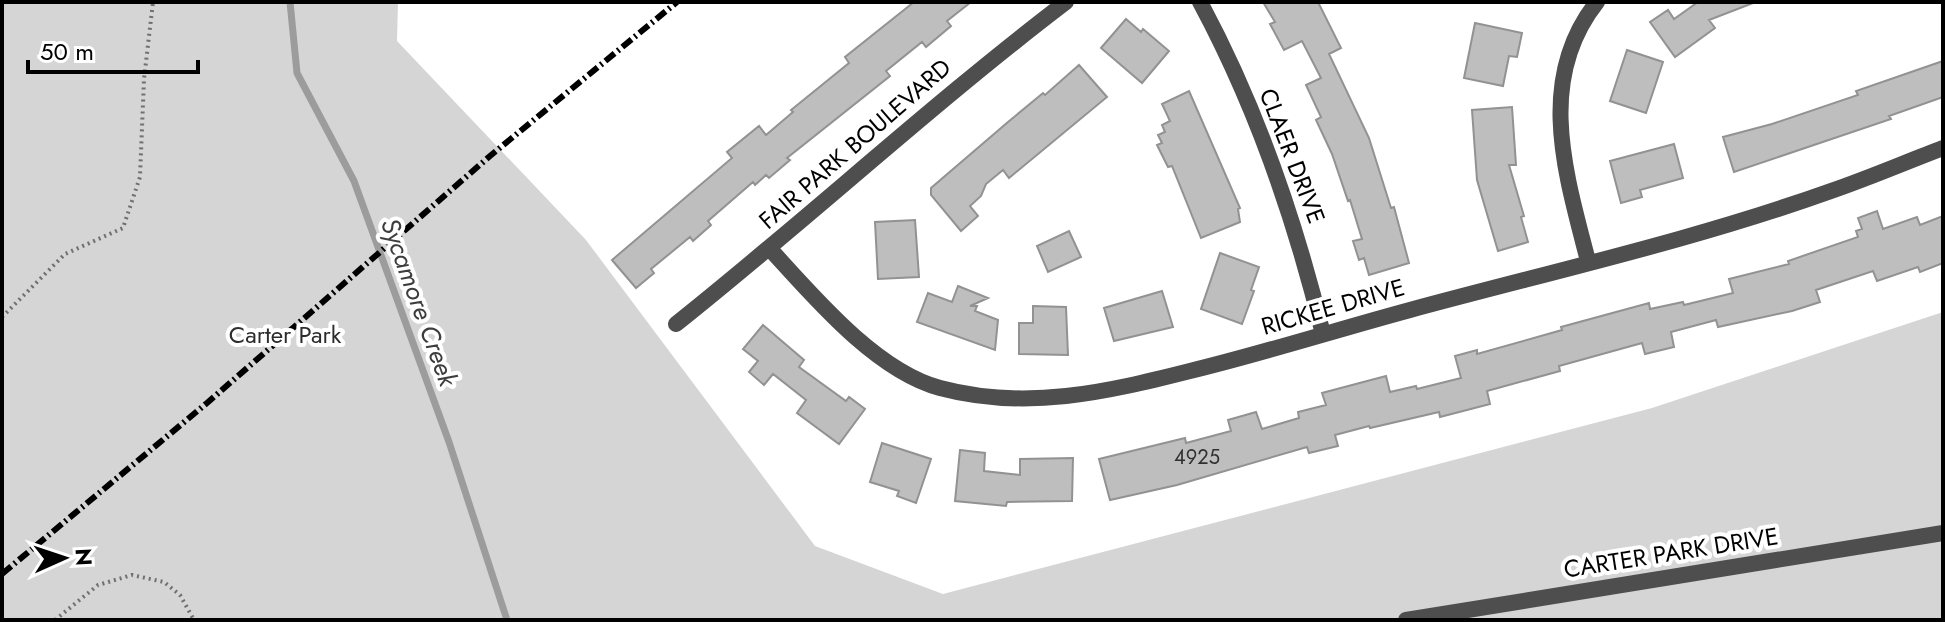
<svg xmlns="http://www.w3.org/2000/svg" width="1945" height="622" viewBox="0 0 1945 622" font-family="Jost,sans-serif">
<rect width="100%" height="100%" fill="#fff"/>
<path fill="#d5d5d5" d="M2,2h396l-1,39 189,199 229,306 128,48 709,-186 291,-96v308h-1941z"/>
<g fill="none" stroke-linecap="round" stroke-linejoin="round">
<path stroke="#9c9c9c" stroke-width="7" d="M290,2l7,71 57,108 95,261 58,178"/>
</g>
<path fill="#bebebe" stroke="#929292" stroke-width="2" d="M914,2h57l-24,19 4,5 -25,21 -4,-5 -36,29 4,5 -103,82 3,2 -21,18 -3,-3 -11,10 -2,-3 -45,39 3,4 -18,16 -3,-4 -39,32 3,4 -18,15 -24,-28 120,-102 -5,-6 32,-26 7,9 27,-23 -2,-2 58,-47 -4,-6z
M1263,2h55l23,46 -12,6 40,84 22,70 3,-1 15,56 -40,12 -5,-17 -5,2 -6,-19 9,-2 -12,-39 -2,1 -16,-47 -16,-34 5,-3 -15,-32 15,-7 -19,-37 -18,9 -14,-26 5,-2z
M1698,2l55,1 -44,17 6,8 -40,29 -25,-35 18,-12 6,9z
M1126,19l15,13 2,-3 26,22 -27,32 -41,-35z
M1475,23l47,10 -5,24 -8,-1 -6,30 -39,-8z
M1627,50l36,12 -17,51 -36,-12z
M1943,61v36l-54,19 2,3 -157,53 -11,-35 49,-13 86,-29 -2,-4z
M1079,65l28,32 -98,81 -6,-8 -17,14 -5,12 -11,10 8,10 -17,15 -30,-36v-7l77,-66 35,-29 2,2z
M1189,91l51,117 -2,1 2,13 -39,16 -29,-72 -4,1 -11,-22 5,-2 -4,-8 7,-3 -3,-7 8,-4 -8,-17z
M1512,107l4,58h-7l15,51 -3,1 7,25 -30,9 -21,-71 -5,-70z
M1674,144l9,34 -43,12 2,7 -21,6 -11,-42z
M1877,211l6,18 34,-12 3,8 23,-9v47l-23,9 -2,-5 -41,14 -4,-10 -57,19 4,12 -28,9 -74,16 -2,-7 -45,12 3,15 -29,7 -3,-11 -83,23 1,5 -73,20 3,13 -50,13 -1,-5 -69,16 -1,-2 -34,9 3,11 -29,7 -2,-6 -130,38 -67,15 -11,-41 86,-21 1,5 45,-12 -3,-11 28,-8 6,17 37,-11 -1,-6 28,-7 -4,-12 64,-17 4,16 26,-6 1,3 44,-11 -6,-22 22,-6v4l85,-24 -1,-3 88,-24 1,6 33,-7 1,3 49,-12 -4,-14 60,-15 -1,-3 70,-24 -2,-6 6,-2 -4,-11z
M915,220l4,57 -41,2 -3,-57z
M1069,231l12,26 -33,15 -11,-26z
M1220,253l39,14 -8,23 3,1 -12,33 -41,-15z
M958,286l30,12 -18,8h7l-2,5 23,9 -3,30 -78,-28 11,-29 24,9z
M1162,291l11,36 -59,14 -10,-33z
M1033,306l33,1 2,48 -49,-1v-31h14z
M763,325l41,35 -5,7 47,34 3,-4 16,12 -26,35 -42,-31 9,-13 -33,-26 -9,11 -15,-13 9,-11 -15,-12z
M882,443l49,16 -15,44 -19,-7 2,-5 -29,-9z
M960,450l25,3 -1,18 36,4v-16l53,-1 -1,43 -65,1 -1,4 -51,-5z"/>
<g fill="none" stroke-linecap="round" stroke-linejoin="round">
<path stroke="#707070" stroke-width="4" stroke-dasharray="2 4" stroke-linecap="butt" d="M2,317l63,-63 58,-26 17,-51 4,-98 9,-77
M55,620l43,-35 34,-10 32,7 16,13 14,25"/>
<path stroke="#4e4e4e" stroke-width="16" d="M1200,2c56,104 95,217 123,332
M770,249c44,48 106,122 170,139 86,23 167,4 250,-17 74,-18 146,-41 220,-61 140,-38 284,-70 421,-119 38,-13 75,-29 112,-43
M1588,261c-22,-86 -53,-181 9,-259
M676,324c132,-105 256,-220 390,-322
M1406,620l537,-87"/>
<path stroke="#000" stroke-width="6" stroke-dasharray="12 4 2 4" stroke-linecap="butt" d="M2,574l205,-171 283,-247 187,-154"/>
</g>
<g text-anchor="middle" stroke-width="8" stroke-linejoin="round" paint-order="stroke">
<g font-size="20" fill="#303030">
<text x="1197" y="464">4925</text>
</g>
<g font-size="24" fill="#000" stroke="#fff">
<text transform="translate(855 144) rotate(-41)" y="8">FAIR PARK BOULEVARD</text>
<text transform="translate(1292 156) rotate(69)" y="8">CLAER DRIVE</text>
<text transform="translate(1333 307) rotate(-16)" y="8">RICKEE DRIVE</text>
<text transform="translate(1671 553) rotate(-9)" y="8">CARTER PARK DRIVE</text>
</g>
<g font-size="24" fill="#2c2c2c" stroke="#fff">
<text x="285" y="343">Carter Park</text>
</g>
<g font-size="26" font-style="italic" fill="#3d3d3d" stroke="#fff">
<text transform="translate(419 302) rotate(70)" y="9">Sycamore Creek</text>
</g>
</g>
<rect width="1945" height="622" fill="none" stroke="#000000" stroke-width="8"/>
<g transform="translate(64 558) rotate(87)" stroke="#ffffff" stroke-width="6" paint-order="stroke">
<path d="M0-6L14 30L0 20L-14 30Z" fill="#000000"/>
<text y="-12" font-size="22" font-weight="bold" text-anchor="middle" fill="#000000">N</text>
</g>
<path d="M28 60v12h170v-12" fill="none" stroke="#000000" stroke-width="4"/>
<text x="40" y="60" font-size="24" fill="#000000" stroke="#ffffff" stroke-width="6" paint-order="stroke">50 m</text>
</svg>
